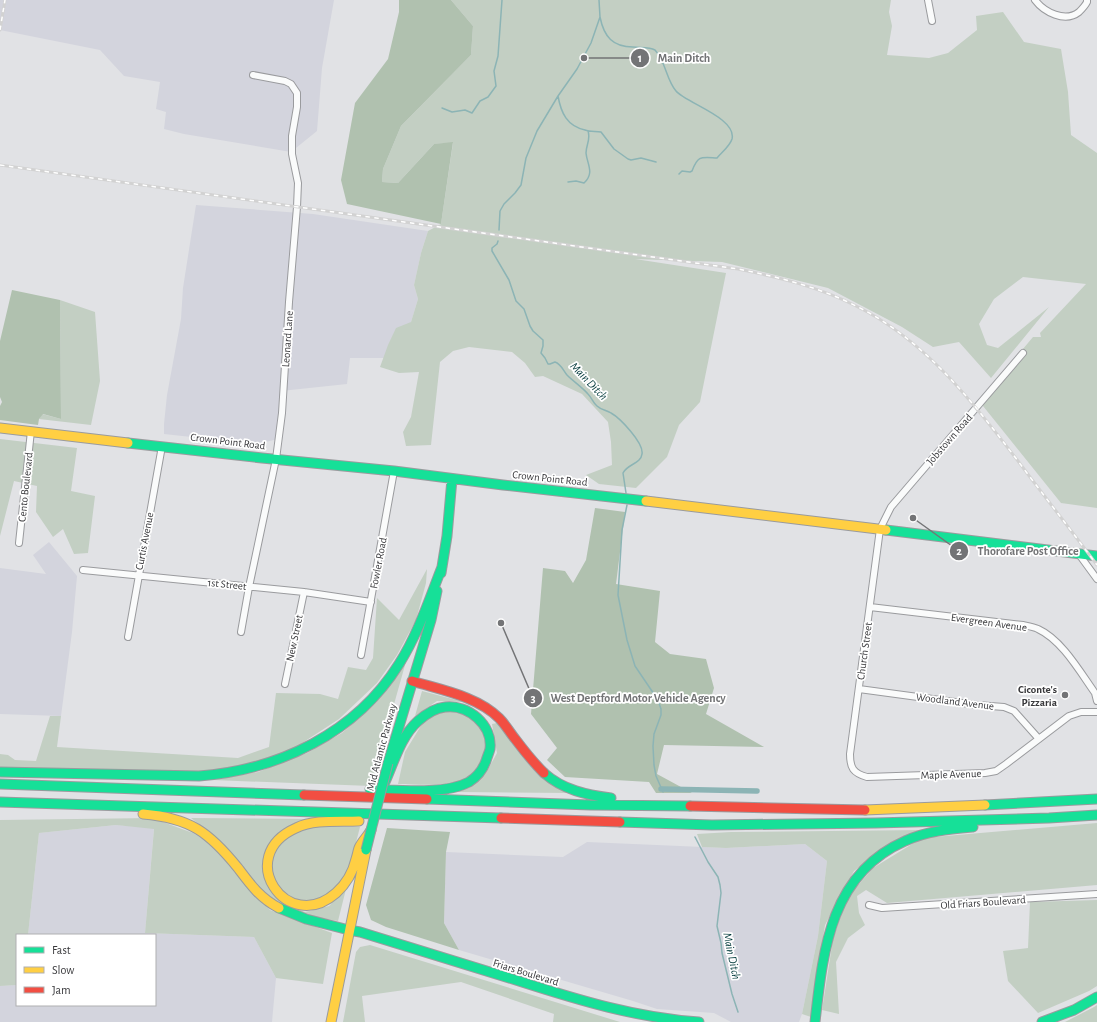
<svg xmlns="http://www.w3.org/2000/svg" width="1097" height="1022" viewBox="0 0 1097 1022" font-family="'Alegreya Sans',sans-serif">
<rect width="100%" height="100%" fill="#e1e2e5"/>
<path fill="#d3d4dd" d="M0,0h334l-12,68 -5,63 -26,21 -107,-18 -20,-5 2,-17 -10,-3 4,-27 -36,-6 -24,-26 -100,-20z
M196,205l117,9 115,17 -7,22 -7,32 4,14 -7,23 -25,36h-36l-3,26 -66,7 -3,48 -21,5 -93,-10v-10l3,-29 14,-76 2,-31z
M49,542l28,34 -5,56 -11,84 -61,-2v-146l46,6 -13,-19z
M116,825l38,3 -9,105 109,4 22,41 -4,44h-272v-36l17,-1v20h138v-70h-127l11,-102z
M587,842l139,6 79,-4 22,17 -9,75 -16,78 -3,8h-68l-17,-9 -57,-4 -24,-8 -174,-51 -15,-27 2,-71 117,5z"/>
<path fill="#c3cfc3" d="M451,0h440l-2,12 3,14 -5,29 42,3 19,-5 29,-23 -1,-14 27,-4 21,30 37,7 7,43 3,43 26,18v355l-36,-5 -82,-102 54,-64h8l-1,-4 46,-49 -63,-7 -29,22 -15,25 8,21 11,3 51,-41 -58,71 -32,-36 -26,5 -31,-20 -74,-39 -106,-26 -87,-3 91,14 -26,129 -21,23 -12,32 -31,31 -37,-4 -13,-9 26,-10 -1,-23 -3,-20 -26,-28 -39,-18 -8,1 -10,-14 -13,-11 -43,-5 -16,4 -13,11 -9,83 -25,1 -3,-14 8,-15 8,-45 -20,1 -19,-6 8,-22 8,-17 15,-6 7,-23 -4,-14 7,-32 7,-22 13,-7 12,-81 -19,1 -36,39 -16,-1 1,-13 18,-43 70,-71 2,-29z
M60,300l35,12 5,69 -9,44 -52,-6 3,-5 19,5z
M0,439l77,9 -6,43 24,5 -7,57 -14,1 -11,-25 -10,8 -17,-25 1,-26 -23,-5 -14,55z
M427,569l-1,14 -10,37 -19,35 -20,28 -38,36 -46,30 -39,15 -47,8 -207,-3v-15l8,1 7,5 21,1 14,-45h11l-4,31 181,11 31,-11 7,-54 44,1 18,5 10,-32 18,3 7,-12 4,-60 22,22z
M407,658l-36,128 -158,-6 45,-8 49,-19 35,-20 34,-30z
M422,691l42,11 -27,-1 -22,15z
M438,711c7,0 19,-2 25,0 12,5 28,27 24,40 -2,10 -11,21 -19,27 -18,10 -50,6 -70,6l7,-32 17,-28z
M497,723l74,70 -114,-1 30,-21 10,-18 -5,-29z
M152,818l41,15 18,11 59,66 62,23 -9,51 -47,-6 -22,-41 -109,-4 9,-104 -38,-4 -77,8 -11,102h-11v50l-17,1v-166z
M191,818l115,1 -42,34 18,49 23,10 24,-6 17,-17 -8,32 -28,-5 -28,-10 -25,-20 -53,-58z
M1097,823v62l-210,18 -21,-13 -9,6 2,17 6,12 -17,13 -12,24 3,52 -17,-4 11,-71 14,-41 26,-30 49,-30z
M318,826l42,1 -9,35 -10,22 -19,14 -16,4 -21,-7 -14,-16 1,-20 8,-19 24,-11z
M924,830l-32,12 -38,29 -29,54 -14,92 -9,-3 16,-78 9,-75 -22,-17 -79,4 -24,-1 -5,-13 34,-2z
M1097,900v86l-8,5 -51,22 -30,-32 -5,-30 25,-3 2,-46z
M370,945l250,77h-67l1,-8 -93,-32 -99,14 3,26h-22l13,-70 4,-5z
M1097,1005v17h-32l29,-15z"/>
<path fill="#b0c1af" d="M399,0h52l22,26 -2,29 -70,71 -18,43 -1,13 16,1 36,-39 19,-2 -12,82 -94,-20 -6,-24 14,-77 33,-44 11,-47z
M12,290l48,10 1,119 -18,-5 -4,5 -1,6 -38,-5v-14l2,-4 -2,-5v-56z
M595,508l30,4 -9,72 44,7 -5,51 15,12 36,5 8,29 -8,26 58,33 -100,-2 -7,29 35,19h-36l-7,-11 -84,-5 -18,-17 10,-12 -26,-34 12,-146 22,3 8,12 13,-23z
M387,828l63,4 -4,20 -2,71 15,27 -73,-23 -15,-7 -5,-15z"/>
<g fill="none" stroke-linecap="round" stroke-linejoin="round">
<path stroke="#8cb4b5" stroke-width="1.5" d="M600,17c4,20 13,30 33,30 8,1 16,0 22,3 11,12 11,29 21,41 10,12 61,27 56,48 -2,7 -10,13 -15,19 -16,-1 -19,-3 -25,13l-2,1 -8,-1 -3,3
M558,96c3,17 9,30 27,34 5,2 11,1 16,2l13,17 14,10 3,1 10,-2 15,4
M442,108l10,4 13,-2 7,3 8,-12 8,-4 8,-11 -2,-15 4,-15 4,-56
M568,182l8,-1 8,2c11,-10 3,-19 2,-30 0,-8 5,-14 2,-22
M499,230l1,-19 4,-7 11,-11 6,-8 5,-27 11,-27 21,-35 19,-27 14,-26 9,-26 -1,-17
M498,241l-1,3 -5,4v3l17,29 7,21 8,8 6,17 3,5 10,9v6l-2,7 4,5 3,6h2l5,-2c6,2 8,8 12,13 7,7 15,12 21,19 4,4 5,9 9,12 4,4 10,4 14,7 9,5 33,30 31,41 -1,10 -15,10 -19,19l3,20
M627,505l-5,25 -4,65 9,45 8,26 23,34 3,9v6l-7,19 -1,12 1,19 2,11 7,16
M695,837l13,25 10,15 2,8 1,8 -4,33 4,17 1,10 10,41 6,18"/>
<path stroke="#8cb4b5" stroke-width="5.5" d="M661,789l96,2"/>
<g stroke="#9a9b9e" stroke-width="8">
<path id="street" d="M928,0l4,21
M1035,0c9,12 30,23 44,12 3,-3 6,-6 8,-10v-2
M1023,353l-132,154 -11,22 -30,225c0,14 3,19 17,23l118,-4 11,-2 10,-7 63,-48 12,-4h16
M19,543l12,-112
M1078,553l19,26
M83,570l221,22 67,10
M870,607l153,18c5,1 11,2 15,4 24,11 42,43 57,64l2,8
M241,632l8,-45 27,-128 6,-46 7,-111 8,-95 1,-24 -6,-29v-18l5,-29v-14l-6,-9 -6,-3 -32,-6
M128,637l34,-191
M361,655l33,-184
M285,684l19,-92
M859,689l118,16 27,2 10,4 25,28
M869,905l13,3 215,-14"/>
</g>
<g stroke="#9a9b9e" stroke-width="11">
<path id="fast" d="M128,443l134,15 132,13 109,14 143,16
M886,530l211,26
M441,573l6,-37 5,-57
M388,763l43,-143 6,-29
M0,772l199,4c80,-6 157,-43 200,-112 19,-30 30,-64 43,-97
M544,773c19,17 43,22 67,25
M0,784l304,11
M370,789c28,1 75,6 99,-7 8,-5 14,-13 17,-21 1,-4 3,-8 4,-12 3,-24 -22,-45 -45,-42 -10,1 -19,7 -27,14 -17,15 -24,41 -33,61
M427,799l163,6 100,1
M0,802l501,16
M985,805l112,-6
M620,822l92,3 164,-2 173,-5 48,-3
M279,908l27,11 43,11
M349,930l11,2c53,16 106,33 159,49 59,19 118,37 180,41
M815,1022c8,-71 15,-148 90,-181 21,-10 45,-12 68,-14
M1042,1022l32,-12 23,-13"/>
</g>
<g stroke="#9a9b9e" stroke-width="11">
<path id="slow" d="M0,428l128,15
M646,501l240,29
M865,810l120,-5
M143,814c47,4 66,18 95,54 12,16 22,30 41,40
M359,821c-20,1 -44,-2 -63,7 -63,28 -9,108 40,65 10,-9 17,-21 20,-34 1,-3 2,-8 3,-11 3,-7 9,-12 12,-18
M331,1022l35,-172"/>
</g>
<g stroke="#9a9b9e" stroke-width="11">
<path id="jam" d="M412,681c29,9 65,15 87,37 7,7 11,15 17,22 9,12 18,23 28,33
M304,795l123,4
M690,806l175,4
M501,818l119,4"/>
</g>
<use href="#street" stroke="#fafbfb" stroke-width="6"/>
<use href="#fast" stroke="#16e098" stroke-width="9"/>
<use href="#slow" stroke="#ffcf43" stroke-width="9"/>
<use href="#jam" stroke="#f24e42" stroke-width="9"/>
<g stroke="#d2d2d2" stroke-width="3">
<path id="rail" d="M0,30l5,-30
M0,165l738,104c40,8 81,18 118,37 69,34 116,95 162,155 26,35 53,69 79,104"/>
</g>
<use href="#rail" stroke="#fff" stroke-width="1.5" stroke-dasharray="4.5" stroke-linecap="butt"/>
<g stroke="#9a9b9e" stroke-width="11" stroke-linecap="butt">
<path id="fast-bridge" d="M366,850l22,-87"/>
</g>
<use href="#fast-bridge" stroke="#16e098" stroke-width="9"/>
</g>
<circle fill="#737476" stroke="#fff" stroke-width="1.5" cx="1065" cy="695" r="4"/>
<g text-anchor="middle" stroke-width="3.5" stroke-linejoin="round" paint-order="stroke">
<g font-size="11" fill="#38383b" stroke="#fff">
<text transform="translate(287 339) rotate(-86)" y="4">Leonard Lane</text>
<text transform="translate(949 439) rotate(-49)" y="4">Jobstown Road</text>
<text transform="translate(228 441) rotate(7)" y="4">Crown Point Road</text>
<text transform="translate(550 478) rotate(6)" y="4">Crown Point Road</text>
<text transform="translate(25 487) rotate(-84)" y="4">Cento Boulevard</text>
<text transform="translate(144 541) rotate(-79)" y="4">Curtis Avenue</text>
<text transform="translate(378 563) rotate(-79)" y="4">Fowler Road</text>
<text transform="translate(227 584) rotate(6)" y="4">1st Street</text>
<text transform="translate(989 622) rotate(8)" y="4">Evergreen Avenue</text>
<text transform="translate(294 638) rotate(-78)" y="4">New Street</text>
<text transform="translate(864 651) rotate(-82)" y="4">Church Street</text>
<text transform="translate(955 701) rotate(7)" y="4">Woodland Avenue</text>
<text transform="translate(381 747) rotate(-75)" y="4">Mid Atlantic Parkway</text>
<text transform="translate(951 774) rotate(-2)" y="4">Maple Avenue</text>
<text transform="translate(983 902) rotate(-4)" y="4">Old Friars Boulevard</text>
<text transform="translate(526 972) rotate(17)" y="4">Friars Boulevard</text>
</g>
<g font-size="11" font-weight="bold" fill="#38383b" stroke="#fff" text-anchor="end">
<text x="1057" y="693">Ciconte's<tspan x="1057" dy="13">Pizzaria</tspan></text>
</g>
<g font-size="12" font-style="italic" fill="#00393a" stroke="#fff">
<text transform="translate(589 381) rotate(46)" y="4">Main Ditch</text>
<text transform="translate(732 956) rotate(78)" y="4">Main Ditch</text>
</g>
</g>
<path fill="none" stroke="#737476" stroke-width="1.5" d="M584 58L640 58M913 518L959 551M501 623L533 698"/>
<g fill="#737476" stroke="#fff" stroke-width="1.5">
<circle cx="584" cy="58" r="4"/>
<circle cx="913" cy="518" r="4"/>
<circle cx="501" cy="623" r="4"/>
<circle cx="640" cy="58" r="10"/>
<circle cx="959" cy="551" r="10"/>
<circle cx="533" cy="698" r="10"/>
</g>
<g font-size="12" text-anchor="middle" font-weight="bold" fill="#fff">
<text x="640" y="62">1</text>
<text x="959" y="555">2</text>
<text x="533" y="702">3</text>
</g>
<g font-size="12" text-anchor="middle" font-weight="bold" fill="#737476" stroke="#fff" stroke-width="3.5" stroke-linejoin="round" paint-order="stroke">
<text x="684" y="62">Main Ditch</text>
<text x="1028" y="555">Thorofare Post Office</text>
<text x="638" y="702">West Deptford Motor Vehicle Agency</text>
</g>
<rect x="16" y="934" width="140" height="72" fill="#ffffff" stroke="#afafb1"/>
<rect x="24" y="947" width="20" height="6" fill="#16e098" stroke="#afafb1"/>
<text x="52" y="954" font-size="12" fill="#38383b">Fast</text>
<rect x="24" y="967" width="20" height="6" fill="#ffcf43" stroke="#afafb1"/>
<text x="52" y="974" font-size="12" fill="#38383b">Slow</text>
<rect x="24" y="987" width="20" height="6" fill="#f24e42" stroke="#afafb1"/>
<text x="52" y="994" font-size="12" fill="#38383b">Jam</text>
</svg>
